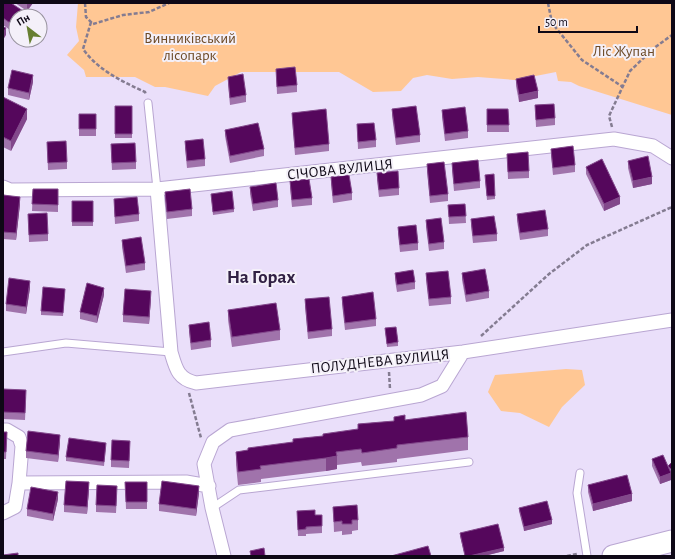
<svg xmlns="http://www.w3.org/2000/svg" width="675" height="559" viewBox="0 0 675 559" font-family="'Alegreya Sans',sans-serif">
<rect width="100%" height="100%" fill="#eadffa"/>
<path fill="#ffc794" d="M78,3h594v112l-93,-29 -8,-4 -13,-1 -2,-9 -41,8 -37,-3 -26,2 -25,-4 -14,3 -12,13 -28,1 -34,-20h-98l-26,14 -7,10 -43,-9h-10l-20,-10h-49l-2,-7 -17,-15 12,-14 -3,-14z
M566,369l16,1 3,15 -23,22 -13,20 -29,-14 -19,-2 -13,-19 7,-17z"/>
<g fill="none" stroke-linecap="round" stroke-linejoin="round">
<g stroke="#b9a6d2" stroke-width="9">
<path id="lane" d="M148,103l9,86
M3,352l63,-9 105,9
M580,473l-3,20 10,63
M212,508l27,-18 230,-28"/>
</g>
<g stroke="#b9a6d2" stroke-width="15">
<path id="street" d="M3,187l7,3 147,-1 457,-50 39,7 19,12
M157,189l14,163c5,17 7,27 25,31l267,-31 209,-32
M3,430h4l12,7 3,9 -3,37
M3,513l12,-6 4,-24 167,-1 23,4
M224,556l-12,-48 -8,-44 9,-22 17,-12 191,-35 21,-9 21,-34"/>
</g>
<g stroke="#b9a6d2" stroke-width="23">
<path id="primary" d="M613,556l59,-15"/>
</g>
<path stroke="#847c91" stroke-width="2.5" stroke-dasharray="4 2" stroke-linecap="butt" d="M85,3l1,14 7,7 30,-9 26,-3 20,-9
M548,3l4,20 30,37 41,27
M91,22l-8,27c15,21 38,32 62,43l1,3
M612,127l-3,-11 21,-45 24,-23 18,-13
M481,336l68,-62 38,-29 85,-38
M389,372l1,17
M189,393l12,45
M567,556l10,-2"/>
<use href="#lane" stroke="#fff" stroke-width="7"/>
<use href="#street" stroke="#fff" stroke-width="13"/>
<use href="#primary" stroke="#fff" stroke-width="21"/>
</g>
<path fill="#a073ab" d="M15,3h18l-6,8z
M3,4l20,12 -10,16 -10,-7z
M276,69l21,16v7l-20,2z
M228,77l18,18v7l-16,3 -2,-21z
M516,79l22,19 -19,4 -3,-16z
M33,82l-4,18 -21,-5v-7z
M3,98l24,21 -16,32 -8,-4z
M535,105l20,13v7l-19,2z
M115,106h17v32h-17z
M392,109l28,26v7l-24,3 -4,-29z
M487,109h21l1,23h-22z
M442,110l26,21v7l-23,3 -3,-24z
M292,113l37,31v7l-34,4 -3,-35z
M79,114h17v22h-17z
M357,124l19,16v7l-18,2z
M225,130l39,19v7l-34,7 -5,-27z
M185,141l20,18v7l-18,2 -2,-20z
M47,142l20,20v7l-19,1z
M551,149l24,16v7l-22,3 -2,-19z
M111,151l25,11v7l-24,1z
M507,154l22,17v7l-21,1z
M628,161l24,23 -19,4 -5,-20z
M452,163l28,18v7l-26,3 -2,-21z
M427,164l21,30v7l-18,2 -3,-32z
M586,167l34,37 -16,7 -18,-37z
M377,173l22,15v7l-20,2 -2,-17z
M331,177l21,16v7l-19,3 -2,-19z
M485,178l10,18v3l-8,1z
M290,181l22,17v7l-20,2 -2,-19z
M250,187l28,13v7l-25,4 -3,-17z
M33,189h25v23l-26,-1z
M165,192l27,17v7l-25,3 -2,-20z
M211,194l23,15v3l-21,3z
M3,195l17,9 -4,36 -13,-1z
M114,199l25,15v7l-24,3 -1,-18z
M72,201h21v25h-21z
M465,204l1,19 -17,1 -1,-19z
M28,214l20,20v7l-19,1z
M517,214l31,15v7l-28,4 -3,-19z
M471,219l26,15v7l-24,2 -2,-17z
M426,220l18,22v7l-15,2 -3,-24z
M398,227l20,16v7l-18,2 -2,-18z
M122,240l23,23v7l-19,3 -4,-26z
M395,273l20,9v7l-18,3 -2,-12z
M426,273l25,24v7l-22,2 -3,-26z
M462,273l27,18v7l-23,4 -4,-22z
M30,288l-4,26 -20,-3v-7z
M65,289l-2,27 -22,-1v-4z
M104,295l-7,28 -17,-4v-7z
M342,297l34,22v7l-31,4 -3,-26z
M151,298l-2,26 -26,-2v-7z
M305,299l27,30v7l-24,3 -3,-33z
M228,310l52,20v10l-48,7 -4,-27z
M189,325l22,15v7l-20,3 -2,-18z
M385,328l13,14v4l-11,1z
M3,389l23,8 -1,23 -22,-1z
M394,417l74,20v13l-71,9v3l-35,4 -1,-4 -24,3v4l-11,2 -65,8v3l-23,3 -2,-20v-13l57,-9v-4l30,-3 35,-6v-6l36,-3z
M3,432h4l-1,27h-3z
M60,442l-2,20 -32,-4v-7z
M106,446l-2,20 -38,-5v-4z
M130,448l-1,20 -18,-1v-7z
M652,459l16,8v-1l4,-4v11l-2,-1 1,8 -11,4 -8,-18z
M125,482h22v27h-21z
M588,485l44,16 -39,10 -5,-19z
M89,489l-2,25 -23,-2v-7z
M117,493l-1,20 -20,-1v-7z
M199,493l-3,23 -37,-5v-7z
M58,499l-5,22 -26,-5v-7z
M333,507l25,13v10l-6,1v3l-10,1v-4l-8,1z
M519,508l33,16 -28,7 -5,-20z
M297,511l18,4h7v18l-16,1v2h-8z
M460,533l44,18 -20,5h-19l-5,-20z"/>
<path fill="#82488b" d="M28,3h5l-6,8v-7z
M23,11v5h-4z
M16,21v7l-3,4v-7z
M6,28v7l-3,5v-7z
M33,75v7l-4,18v-7z
M538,91v7l-19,4v-7z
M27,109v10l-16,32v-10z
M652,177v7l-19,4v-7z
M20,197v7l-4,36v-7z
M620,197v7l-16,7v-7z
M30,281v7l-4,26v-7z
M104,288v7l-7,28v-7z
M151,291v7l-2,26v-7z
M60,435v7l-2,20v-7z
M337,456v13l-11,2v-13z
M671,473v7l-11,4v-7z
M89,482v7l-2,25v-7z
M199,486v7l-3,23v-7z
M58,492v7l-5,22v-7z
M632,494v7l-39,10v-7z
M552,520v4l-28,7v-4z
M504,548v3l-20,5h-15z"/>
<path fill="#55075c" stroke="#82488b" d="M4,3h7l12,8 -4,5h-3v5l-3,4 -10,-7v-14z
M3,27l3,1 -3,5z
M295,67l2,18 -20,2 -1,-18z
M12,70l21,5 -4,18 -21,-5z
M243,74l3,21 -16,3 -2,-21z
M534,75l4,16 -19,4 -3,-16z
M3,97l24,12 -16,32 -8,-4z
M554,104l1,14 -19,2 -1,-15z
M115,106h17v28h-17z
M416,106l4,29 -24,3 -4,-29z
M465,107l3,24 -23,3 -3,-24z
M326,109l3,35 -34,4 -3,-35z
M487,109h21l1,16h-22z
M79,114h17v15h-17z
M258,123l6,26 -34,7 -5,-26z
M374,123l2,17 -18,2 -1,-18z
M203,139l2,20 -18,2 -2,-20z
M66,141l1,21 -19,1 -1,-21z
M135,143l1,19 -24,1 -1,-19z
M573,146l2,19 -22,3 -2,-19z
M528,152l1,19 -21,1 -1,-18z
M648,156l4,21 -19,4 -5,-20z
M602,159l18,38 -16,7 -18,-37z
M478,160l2,21 -26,3 -2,-21z
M444,162l4,32 -18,2 -3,-32z
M398,171l1,17 -20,2 -2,-17z
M494,174l1,22h-8l-2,-21z
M349,175l3,18 -19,3 -2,-19z
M309,179l3,19 -20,2 -2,-19z
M276,183l2,17 -25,4 -3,-17z
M33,189h25v16l-26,-1z
M190,189l2,20 -25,3 -2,-20z
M232,191l2,18 -21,3 -2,-18z
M3,195l17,2 -4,36 -13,-1z
M137,197l2,17 -24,3 -1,-18z
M72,201h21v21h-21z
M465,204l1,12 -17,1 -1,-12z
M545,210l3,19 -28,4 -3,-19z
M47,213l1,21 -19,1 -1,-21z
M494,216l3,18 -24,2 -2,-17z
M441,218l3,24 -15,2 -3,-24z
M416,225l2,18 -18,2 -2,-18z
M141,237l4,26 -19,3 -4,-26z
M485,269l4,22 -23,4 -4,-22z
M413,270l2,12 -18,3 -2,-12z
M448,271l3,26 -22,2 -3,-26z
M9,278l21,3 -4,26 -20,-3z
M87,283l17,5 -7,28 -17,-4z
M43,287l22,2 -2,24 -22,-2z
M125,289l26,2 -2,26 -26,-2z
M373,292l3,27 -31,4 -3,-26z
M329,297l3,32 -24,3 -3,-33z
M276,303l4,27 -48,7 -4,-27z
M209,322l2,18 -20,3 -2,-18z
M396,327l2,15 -11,2 -2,-16z
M3,389l23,1 -1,23 -22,-1z
M466,412l2,25 -71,8v3l-35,5 -1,-4 -25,3 1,4 -11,2 -66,8 1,3 -23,3 -2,-20 12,-2v-2l45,-6v-3l30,-3v-2l35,-5v-5l36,-3v-4l11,-2v5z
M28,431l32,4 -2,20 -32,-4z
M3,432h4l-1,20h-3z
M69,438l37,5 -2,19 -38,-5z
M112,440l18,1 -1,20 -18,-1z
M663,455l8,18 -11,4 -8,-18z
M672,462v8l-4,-4z
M627,475l5,19 -39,10 -5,-19z
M66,481l23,1 -2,25 -23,-2z
M162,481l37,5 -3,23 -37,-5z
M125,482h22v20h-21z
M97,485l20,1 -1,20 -20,-1z
M31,487l27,5 -5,22 -26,-5z
M547,501l5,19 -28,7 -5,-19z
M357,505l1,15h-6v4h-10v-3l-8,1 -1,-15z
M315,510v5h7v11l-16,1v2l-8,1 -1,-19z
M498,524l6,24 -35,8h-4l-5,-23z
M428,546l3,10h-40z
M264,548l1,8h-14l-1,-5z
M18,553v3h-15v-1z"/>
<g text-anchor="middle" stroke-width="4" stroke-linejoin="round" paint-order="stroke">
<g font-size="15" fill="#6c4925" stroke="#f4f0f9">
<text x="190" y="43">Винниківський<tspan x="190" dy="17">лісопарк</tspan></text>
<text x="624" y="56">Ліс Жупан</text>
</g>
<g font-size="15" fill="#0e0816" stroke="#f4f0f9">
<text transform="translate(340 169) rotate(-6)" y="5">СІЧОВА ВУЛИЦЯ</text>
<text transform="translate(380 361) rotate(-6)" y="5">ПОЛУДНЕВА ВУЛИЦЯ</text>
</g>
<g font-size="19" font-weight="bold" fill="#312144" stroke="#f4f0f9">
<text x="261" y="283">На Горах</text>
</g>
</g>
<rect width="675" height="559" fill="none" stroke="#0e0816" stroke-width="8"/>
<g transform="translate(28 28) rotate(329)"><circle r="19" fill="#f4f0f9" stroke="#98939e"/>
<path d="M0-3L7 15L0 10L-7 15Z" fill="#677f31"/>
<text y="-6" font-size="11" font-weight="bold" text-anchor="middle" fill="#0e0816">Пн</text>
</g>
<path d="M539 26v6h98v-6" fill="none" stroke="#0e0816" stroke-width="2"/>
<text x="545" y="26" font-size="12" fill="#0e0816" stroke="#f4f0f9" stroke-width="3" paint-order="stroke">50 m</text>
</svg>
